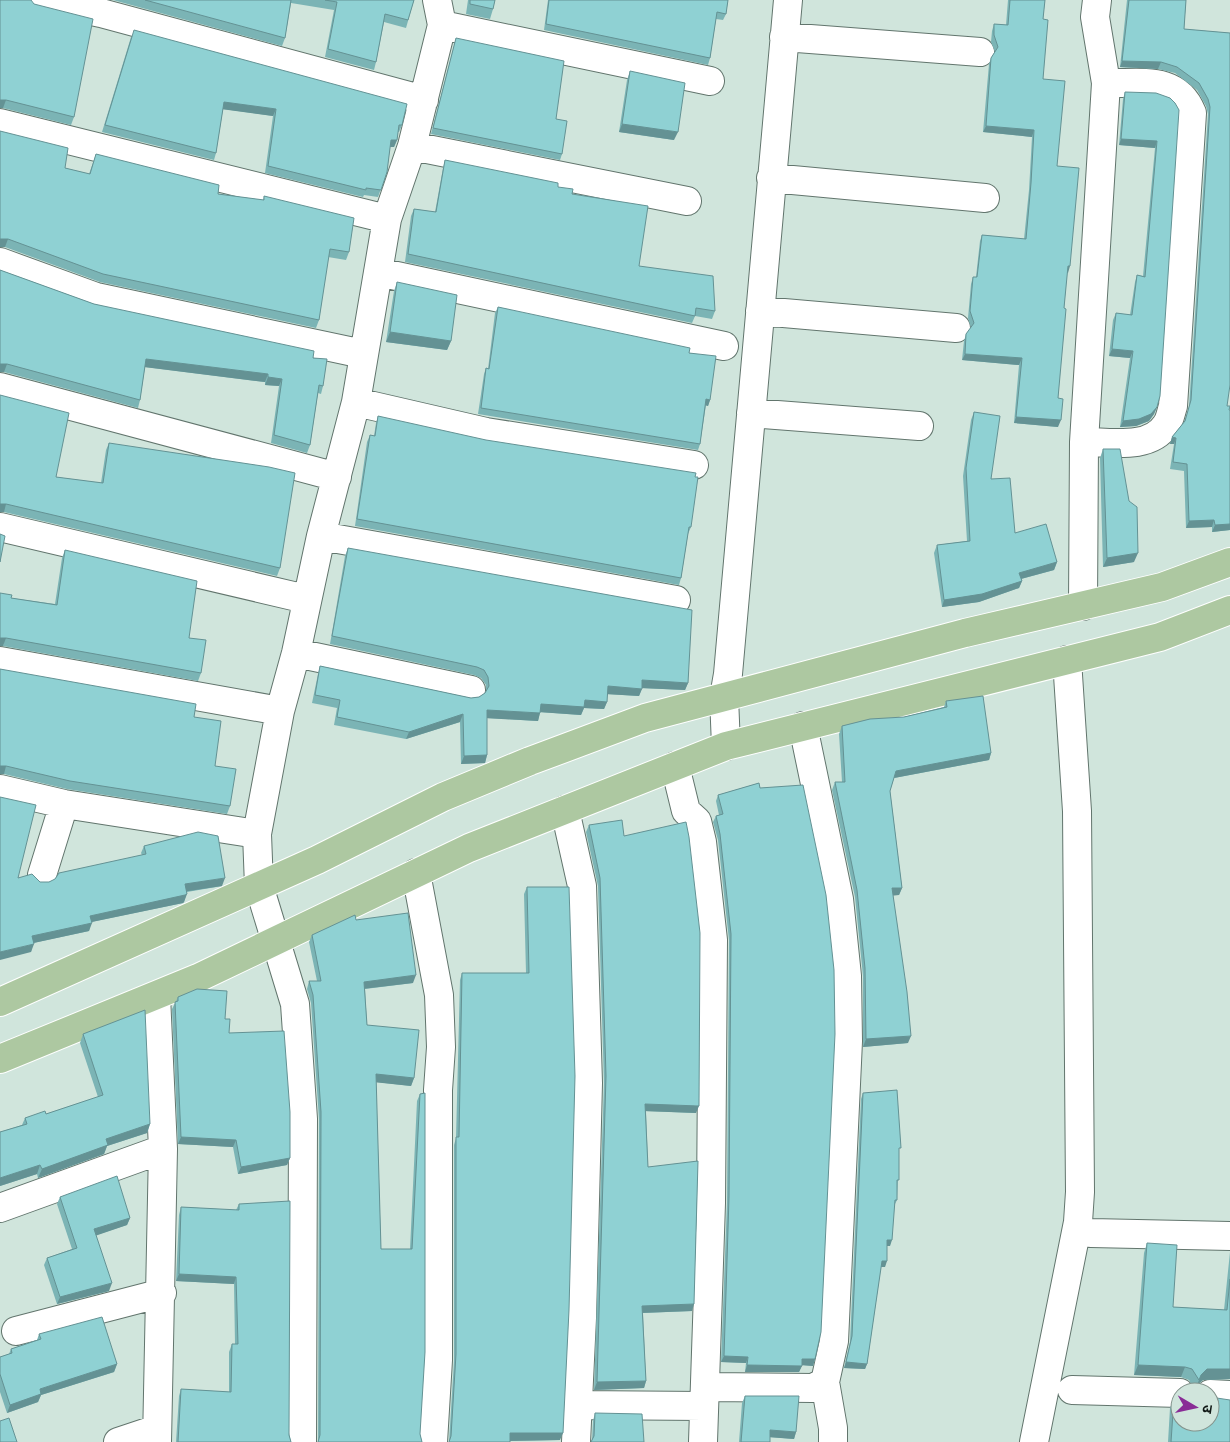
<svg xmlns="http://www.w3.org/2000/svg" width="1230" height="1442" viewBox="0 0 1230 1442" font-family="'Source Serif 4','Noto Sans Devanagari',serif">
<rect width="100%" height="100%" fill="#d0e5dc"/>
<g fill="none" stroke-linecap="round" stroke-linejoin="round">
<g stroke="#62756d" stroke-width="30">
<path id="minor" d="M41,0l60,13 323,87
M442,25l268,56
M784,37l196,15
M0,123l387,96
M412,146l275,55
M771,178l214,20
M0,262l96,35 267,57
M378,272l346,74
M760,311l196,17
M0,387l337,90
M356,402l130,30 208,33
M751,413l168,13
M1084,442c26,0 66,8 82,-17 4,-5 5,-13 7,-19l19,-293c-15,-38 -51,-29 -86,-30
M0,527l306,72
M321,536l355,64
M1083,606l1,-164 22,-359 -11,-66 2,-17
M296,653l175,37
M0,661l280,50
M726,746l-2,-49 4,-23 60,-674
M675,766l11,45 11,10 5,21 11,98 -2,263 -8,239
M0,789l64,15 193,30
M565,810l17,76 6,197 -6,235 -6,124
M416,873l23,122 2,52 -3,43v270l-5,82
M42,875l22,-71
M156,996l7,153 -6,293
M0,1208l163,-59
M1091,1233l139,3
M16,1331l146,-38
M825,1382l8,46v14
M705,1387l108,1 12,-6 9,-41 14,-300 -1,-65 -8,-77 -36,-173
M1072,1390l108,3
M1210,1394l20,1
M576,1405l127,1
M118,1442l39,-13
M302,1442l1,-323 -8,-115 -36,-118 -2,-52 23,-123 16,-58 25,-117 35,-134 31,-183 25,-73 30,-121 -5,-25
M1034,1442l44,-220 2,-30 -3,-381 -10,-151"/>
</g>
<g stroke="#fff" stroke-width="30">
<path id="major" d="M0,1002l317,-142 126,-63 87,-36 115,-43 320,-85 197,-46 68,-25
M0,1059l198,-81 271,-130 257,-102 434,-109 70,-27"/>
</g>
<use href="#minor" stroke="#fff" stroke-width="28"/>
<use href="#major" stroke="#adc8a1" stroke-width="28"/>
</g>
<path fill="#7bb4b5" d="M0,0l74,117 -3,8 -68,-17z
M113,0h301l-8,28 -22,-6 -8,40 -2,8 -49,-13 9,-47 -43,-7 -6,35 -3,8z
M468,0h27l-2,9 -3,10 -24,-5z
M548,0h180l-2,14 -3,6 -7,-1 -6,39 -2,7 -164,-35z
M1008,0h37l-2,19v60l14,87 11,107h-1l-3,35 -6,90v29l-44,-4 5,-58 -57,-5 2,-19 2,-7 5,-6 -3,-10 3,-34 2,-7h3l4,-36 2,-6 42,4 5,-49 3,-53 -49,-5 6,-68 2,-6 4,-6 -4,-10 1,-11 2,-7 12,1z
M1127,0h59l-2,29 46,4 -3,373 2,4h1v120l-18,2v-5l-26,1 -2,-57 -14,-2 4,-25h-4l2,-7 12,-15 5,-15 19,-293 -2,-8 -9,-16 -22,-17 -17,-4 -38,-2z
M131,37l271,88 -3,7h-1l-1,8 -3,7h-4l-3,25 -9,25 -14,-2 -1,2 -98,-24 8,-57 -50,-7 -7,44 -2,7 -112,-28z
M456,38l100,81 6,35 -2,6 -129,-26z
M630,71l44,69 -55,-8 8,-52z
M1125,92l45,6 -13,309 -3,7 -5,7 -13,5 -16,1 10,-69 -21,-2 4,-36 3,-7 14,2 5,-33 2,-7 6,1 12,-128 -36,-3 4,-46z
M0,131l65,37 24,6 7,-20 122,40 45,6 1,-4 85,56 -3,8 -18,-3 -9,63 -3,8 -216,-46 -95,-35h-5z
M445,160l113,27 14,7 67,72 76,45 -3,8 -17,-3 -3,7 -287,-61 6,-46 3,-7 21,3 8,-44z
M0,270l94,34 219,54 10,28 -2,8 -3,-1 -8,52 -3,8 -36,-10 8,-57 -14,-1v-3l-120,-15 -5,33 -2,8 -134,-36h-4z
M397,282l54,59 -4,9 -61,-8 8,-51z
M498,307l191,46 21,47 -2,6 -2,-1 -6,39 -2,6 -220,-36 6,-40 2,-6 2,1 7,-56z
M0,395l56,82 45,6 5,-33 3,-7 171,125 -3,8 -273,-64h-4z
M974,412l17,67 24,54 42,29 -3,8 -33,9 1,2 -3,7 -40,14 -37,5 -8,-54 3,-8 30,-4 -4,-65 8,-56z
M378,416l313,111 -3,7 -7,44 -2,7 -324,-59 12,-84 3,-7 4,1 2,-13z
M1103,449l31,113 -31,5 -3,-109z
M348,548l340,135 -3,7 -43,-2 -3,8 -32,-2v8l-3,7 -20,-1 -3,7 -41,-3 -2,9 -51,-3v37l-2,8 -24,1 -1,-42 -54,17 -72,-14 3,-17 -25,-5 6,-29 2,-8 151,32 8,-1 6,-4 1,-2v-6l-5,-7 -7,-3 -144,-31 15,-88z
M65,550l124,88 12,35 -3,8 -195,-35 8,-48 44,6 7,-46z
M0,669l194,48 36,89 -3,8 -160,-25 -63,-15z
M946,701l45,52 -2,7 -95,18 -4,13 12,97 -3,7h-6l15,148 -45,4v-71l-8,-79 -23,-107 3,-8h7l-3,-48 3,-8 62,-9 40,-10z
M759,783l56,576 -2,7 -11,-1 -3,7h-54l1,-9 -25,-1 6,-159 2,-263 -11,-100 -5,-18 3,-6 3,-1 -3,-14 2,-6z
M589,825l35,11 72,277 -50,-2 2,56 44,144 -49,2 3,68 -2,7 -50,2 10,-307 -6,-197 -12,-54z
M144,846l78,40 -35,6 -3,10 -1,1 -92,19 -2,9 -56,12 -2,9 -13,-74 22,4h9l93,-27 -1,-2z
M527,887l33,553 -111,2 5,-81v-216l2,-7 4,-158 2,-7h64l-2,-79z
M356,920l57,63 -48,6 2,36 47,53 -3,8 -35,-4 5,167h29l7,-148 3,-7v340l2,8h-104l1,-323 -8,-116 -4,-14 2,-8h8l-8,-39 3,-7z
M178,997l47,22 4,14 61,125 -3,7 -49,9 -5,-27 -55,-3 -6,-135z
M83,1034l67,90 -3,9 -40,13 -3,8 -66,24 -1,-4 -37,12v-54l22,-7 3,-7 21,-4 52,-17 -18,-54z
M863,1093l36,60 -2,47 -3,6 -4,40h-3l-2,21h-4l-14,97 -2,5 -21,-1 6,-26 11,-243z
M60,1197l70,21 -3,7 -31,10 13,56 -52,13 -13,-39 3,-7 25,-9 -15,-45z
M239,1204l52,238h-115l3,-46 2,-7 48,3v-40l3,-8h3l-1,-60 -58,-3 3,-66 2,-8 55,3z
M1147,1243l26,64 51,3 6,-58v127l-27,1 -6,5 -2,6 -6,-11 -8,-3 -47,-2 10,-122z
M39,1334l78,30 -3,8 -73,23 -3,7 -31,11 -7,-21v-35l9,-3 2,-5 26,-9z
M745,1396l51,36 -2,7 -24,-2v5h-31l3,-39z
M1174,1398l56,44h-62l2,-34z
M595,1413l49,29 -52,-1 1,-20z"/>
<path fill="#649294" d="M1122,61l39,1 -3,7 -38,-2z
M0,100h6l-3,8h-3z
M224,102l52,7 -3,7 -52,-7z
M622,124l56,8 -4,8 -55,-8z
M986,126l48,4 -2,7 -49,-5z
M1121,139l36,2 -2,7 -36,-3z
M391,140h6l-3,7h-5z
M0,239h8l-3,8h-5z
M1068,266h2l-2,7 -3,-1z
M390,332l61,9 -4,9 -61,-8z
M1112,349l21,2 -3,7 -21,-2z
M965,354l57,4 -3,7 -57,-5z
M146,359l122,15 -3,8 -121,-15z
M0,364h7l-3,8h-4z
M268,377l14,2 -3,7 -14,-1z
M706,399l4,1 -2,6 -4,-1z
M1157,407l-3,7 -5,7 -13,5 -16,1 3,-6z
M1016,417l45,3 -3,7 -44,-4z
M1172,437l4,1 -2,6h-4z
M0,504h6l-2,8h-4z
M1214,520l-2,7 -26,1 3,-7z
M1230,524v6l-18,2 3,-7z
M1138,553l-4,9 -31,5 4,-9z
M1057,562l-3,8 -37,10 2,-7z
M1022,581l-3,7 -40,14 -37,5 2,-7z
M0,638h6l-3,8h-3z
M642,680l46,3 -3,7 -45,-2z
M608,686l34,3 -3,7 -34,-2z
M585,700l22,2 -3,7 -20,-1 -3,7 -43,-3 3,-8z
M487,710l53,3 -2,8 -54,-3z
M463,714l-3,8 -54,17 3,-7z
M991,753l-2,7 -95,18 2,-7z
M487,755l-2,8 -24,1 3,-8z
M0,766h6l-2,8h-4z
M225,878l-3,8 -40,6 3,-8z
M892,888h10l-3,7 -9,1z
M187,894l-3,8 -1,1 -96,20 3,-7z
M92,923l-3,8 -60,13 3,-8z
M34,944l-3,8 -31,8v-8z
M416,975l-3,8 -51,6 2,-7z
M911,1036l-3,7 -45,4 3,-8z
M376,1074l38,4 -3,8 -38,-4z
M645,1104l54,2 -3,7 -54,-2z
M150,1124l-3,9 -40,13 -3,8 -66,24 4,-9 64,-30z
M181,1137l55,3 -3,7 -55,-3z
M290,1158l-3,7 -49,9 3,-7z
M40,1165l-3,9 -37,12v-8z
M130,1218l-3,7 -35,12 2,-8z
M887,1240h5l-2,6h-5z
M882,1261h5l-2,6h-5z
M179,1274l57,3 -2,7 -58,-3z
M112,1283l-3,8 -52,13 3,-7z
M694,1304l-2,7 -52,2 2,-7z
M724,1356l24,1 -2,6 -25,-1z
M802,1359h13l-2,7 -13,-1z
M846,1362l21,2 -2,5 -21,-1z
M117,1364l-3,8 -73,23 -3,7 -31,11 3,-8 30,-16z
M747,1365l55,1 -3,6h-54z
M1138,1365l47,2 -4,10 -47,-2z
M1207,1369h23v10l-27,1 -6,5 4,-10z
M646,1381l-2,7 -50,2 3,-8z
M770,1430l26,2 -2,7 -27,-2z
M510,1433h53l-3,7 -52,1z"/>
<path fill="#8fd1d3" stroke="#649294" d="M0,0h31l3,4 59,15 -19,98 -68,-17h-6z
M145,0h146l-6,38z
M325,0h89l-6,20 -23,-6 -9,48 -48,-13 9,-47z
M470,0h25l-2,9 -23,-5z
M549,0h179l-2,14 -9,-2 -7,46 -164,-34z
M1010,0h35l-2,19 5,1 -5,59 22,2 -8,85 22,2 -9,98h-2l-4,42 2,1 -8,89 5,1 -2,21 -45,-3 6,-59 -57,-4 1,-20 8,-11 -4,-12 3,-34h4l5,-42 44,4 5,-56 3,-53 -48,-4 5,-68 7,-11 -4,-12v-11l14,1z
M1129,0h57l-2,29 46,4v352l-3,21h3l-1,4h1v114l-15,1 -1,-5 -25,1 -2,-57 -14,-2 3,-24 -4,-1 13,-16 6,-21 19,-293 -2,-8 -9,-16 -22,-16 -16,-5 -39,-1z
M134,30l273,74 -5,21h-3l-2,15h-6l-4,32 -6,18 -15,-2v2l-98,-24 8,-57 -52,-7 -8,51 -111,-28z
M456,38l108,23 -8,58 11,2 -5,33 -129,-26z
M630,71l55,12 -7,49 -56,-8z
M1125,92l31,1 14,5 5,5 4,7 -19,286 -3,11 -6,7 -12,5 -16,2 10,-70 -21,-2 4,-36 16,2 5,-40 8,2 12,-136 -36,-2z
M0,131l68,17 -3,20 25,6 6,-20 123,31 -1,9 46,6v-4l90,22 -5,34 -19,-3 -11,71 -216,-46 -95,-35h-8z
M445,160l113,23v4l15,2 -1,5 76,12 -9,60 74,10 2,35 -19,-3 -1,8 -287,-62 6,-45 22,3z
M0,270l94,34 220,47 -1,7 14,1 -4,27 -4,-1 -9,60 -36,-10 8,-56 -14,-2v-3l-122,-15 -6,41 -133,-36h-7z
M397,282l60,13 -6,46 -61,-9z
M498,307l192,41 -1,5 27,3 -6,44 -4,-1 -6,45 -219,-36 5,-40 3,1z
M0,395l69,18 -13,64 47,6 6,-40 160,24 26,6 -15,95 -274,-64h-6z
M974,412l26,4 -9,63 19,-1 5,55 31,-9 11,38 -38,11 3,8 -40,13 -38,6 -7,-55 33,-4 -4,-73z
M378,416l108,24 210,33 -1,4h3l-7,50h-2l-8,51 -324,-59 13,-84 5,1z
M1103,449h17l9,52 8,6 1,46 -31,5z
M0,534l5,2 -5,26z
M348,548l344,62 -4,73 -46,-3v9l-34,-3 -1,16 -22,-2 -1,7 -43,-3 -1,9 -53,-3v45l-23,1 -1,-42 -54,18 -72,-15 3,-17 -25,-5 5,-29 151,32 8,-1 6,-4 4,-7 -1,-9 -4,-7 -7,-3 -145,-31z
M65,550l132,31 -8,57 17,2 -5,33 -195,-35h-6v-45l12,2 -1,3 46,7z
M0,669l196,35 -2,13 27,4 -6,45 21,3 -6,37 -160,-25 -64,-15h-6z
M983,696l8,57 -95,18 -6,20 12,97h-10l15,104 4,44 -45,3 -1,-71 -8,-78 -22,-108h10l-3,-56 28,-7 34,-2 43,-10 -1,-6z
M759,783l1,5 43,-3 23,110 8,75 1,64 -14,298 -6,27h-13v7l-55,-1 1,-8 -24,-1 5,-159 2,-263 -11,-100 -4,-18 7,-2 -5,-19z
M0,797l36,8 -18,73 14,-4 8,8h9l6,-3 4,-6 87,-19 -2,-8 54,-14 20,4 7,42 -40,6 2,10 -2,1 -95,21 2,7 -60,13 2,8 -34,8z
M622,820l2,16 62,-14 3,15 11,96 -1,173 -54,-2 3,63 50,-6 -4,143 -52,2 4,75 -49,1 9,-306 -6,-198 -11,-53z
M527,887h42l6,189 -6,234 -6,123h-53v9h-61l2,-6 5,-82v-217h3l3,-164h67z
M408,913l8,62 -52,7 3,43 52,5 -5,48 -38,-4 5,175h31l8,-155 5,-1v259l-5,82 2,8h-104l2,-7 1,-323 -8,-117 -4,-14h12l-9,-46 43,-20 1,5z
M197,989l30,2 -2,28h5l-1,14 55,-2 6,81v46l-49,9 -5,-27 -55,-3 -6,-135 3,-1v-4z
M145,1010l5,114 -44,15 2,6 -66,24 -2,-4 -40,13v-46l27,-8 -2,-6 20,-7 1,3 57,-19 -20,-61z
M897,1090l4,58h-2v32h-2v20h-2l-3,40h-5v21h-5l-15,103 -21,-2 6,-26 11,-243z
M117,1176l13,42 -36,11 18,54 -52,14 -13,-39 30,-10 -17,-51z
M290,1201l-1,234 2,7h-113l3,-53 50,3 1,-48h6l-2,-67 -57,-3 2,-67 58,3v-6z
M1147,1243l30,2 -4,62 54,3 3,-31v90h-23l-6,6 -2,5 -7,-11 -7,-2 -47,-2z
M102,1317l15,47 -77,25 1,5 -31,11 -10,-31v-17l12,-4 -1,-4 30,-10 -2,-5z
M1199,1385l4,7h-9z
M745,1396h54l-3,36 -26,-2v12h-29z
M1180,1397v25h30v-25l20,3v42h-59l3,-44z
M595,1413l47,1 2,28h-53l3,-6z
M9,1418l8,24h-17v-21z"/>
<g transform="translate(1195 1407) rotate(99)"><circle r="24" fill="#d0e5dc" stroke="#83938c"/>
<path d="M0-4L9 19L0 12L-9 19Z" fill="#892c96"/>
<text y="-8" font-size="14" font-weight="bold" text-anchor="middle" fill="#101815">उ</text>
</g>
</svg>
